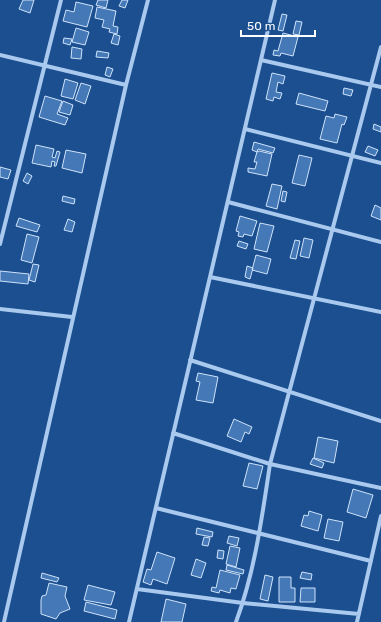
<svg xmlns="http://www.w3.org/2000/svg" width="381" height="622" viewBox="0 0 381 622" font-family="Rubik,sans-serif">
<rect width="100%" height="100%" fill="#1b4f8f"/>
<path fill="#4478b7" stroke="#cfe3fa" d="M23,0h11l-4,13 -11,-4z
M98,0h10l-2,8 -10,-3z
M122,0h6l-3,8 -6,-2z
M76,2l17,4 -6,21 -24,-6 3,-11 8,2z
M97,7l19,4 -3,15 5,1 -1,7 -8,-2 1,-3 -8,-2 2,-7 -9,-2z
M282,14l5,1 -4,16 -5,-1z
M296,21l6,1 -3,13 -6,-1z
M76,28l13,4 -4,13 -13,-3z
M283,33l15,4 -5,19 -12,-3 -1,3 -7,-1 1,-5 4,1z
M114,34l6,2 -2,9 -7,-2z
M64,38l8,1 -2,6 -7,-2z
M72,47l10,2 -1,10 -10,-1z
M97,51l12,2 -1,5 -12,-1z
M107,67l6,2 -3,8 -5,-2z
M272,73l13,3 -2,8 -5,-2 -2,10 6,1 -2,6 -6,-2 -1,4 -7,-2z
M65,79l13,4 -5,16 -12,-3z
M81,83l10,3 -6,18 -10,-4z
M344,88l9,2 -2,6 -8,-2z
M299,93l29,8 -3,10 -29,-7z
M45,96l17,5 -5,13 11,4 -3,7 -26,-8z
M63,101l10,4 -3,10 -11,-3z
M335,114l12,3 -3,8 -2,-1 -5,19 -17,-4 6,-23 8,2z
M374,124l7,3v5l-8,-3z
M254,142l21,6 -2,5 -15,-4 -1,3 -5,-2z
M36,145l18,4 -2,8 3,1 2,-7 3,1 -4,14h-2l1,-4 -3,-1 -1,6 -19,-4z
M368,146l10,4 -3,6 -10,-4z
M66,150l20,4 -4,19 -20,-5z
M259,151l13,3 -5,22 -19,-4v-4l7,1 2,-7h-3l3,-10z
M299,155l13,3 -7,28 -13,-3z
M0,167l11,3 -3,9 -8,-2z
M27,173l5,3 -4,8 -5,-3z
M272,184l10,2 -5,23 -11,-3z
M283,191l4,1 -2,10 -4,-1z
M63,196l12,3 -1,5 -12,-3z
M375,205l6,3v12l-10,-4z
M240,216l17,5 -5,15 -8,-2 -1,3 -5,-1 1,-4 -3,-1z
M19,218l21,7 -3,7 -21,-6z
M68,219l7,3 -3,10 -8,-2z
M260,223l14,3 -7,26 -13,-3z
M27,234l12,3 -7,26 -11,-3z
M304,238l9,2 -4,18 -9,-2z
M295,240l5,1 -4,18 -6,-1z
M239,241l9,3 -2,5 -9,-3z
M256,255l15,4 -4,15 -15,-4z
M33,264l6,1 -4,17 -6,-2z
M247,266l6,2 -3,11 -5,-2z
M0,271l29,3 -1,10 -28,-3z
M198,373l20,4 -5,26 -17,-3 4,-18 -4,-1z
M234,419l18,8 -3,7 -4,-2 -4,10 -14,-6z
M318,437l20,4 -4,22 -20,-5z
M313,458l11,5 -2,5 -12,-4z
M249,463l14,3 -6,23 -14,-3z
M353,489l20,6 -7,23 -19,-6z
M309,511l13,4 -4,16 -17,-5 3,-11 4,1z
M328,519l15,3 -4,19 -15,-3z
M197,528l16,4 -1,5 -16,-3z
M229,536l10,2 -2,8 -10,-3z
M204,537l6,1 -2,8 -6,-1z
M230,546l10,2 -4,19 -10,-3z
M218,550l6,1 -1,8 -6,-1z
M157,552l18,6 -8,26 -14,-5 -2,6 -8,-3 4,-13 4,1z
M196,559l10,4 -5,15 -10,-3z
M227,565l17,5 -1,4 -17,-4z
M220,570l20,5 -4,14 -5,-1 -1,5 -10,-3 -1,3 -8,-2 1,-4 4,1z
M302,572l10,2 -1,6 -11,-2z
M42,573l17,5 -2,4 -16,-4z
M265,575l8,2 -5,24 -8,-2z
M279,577h12v11h4v14h-16z
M49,583l18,4 -2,9 5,13 -10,4 -4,6 -15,-5v-14l1,-4 4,-1z
M88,585l27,7 -4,13 -27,-5z
M301,588h14v14h-15z
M166,599l20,5 -4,18h-21z
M86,602l31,8 -2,9 -31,-8z"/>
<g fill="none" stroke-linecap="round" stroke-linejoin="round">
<path stroke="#a9c9ee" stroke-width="4" d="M0,55l126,30
M261,60l120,27
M245,129l136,34
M228,202l153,40
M0,244l61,-244
M210,277l171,35
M0,309l72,8
M190,360l191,61
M173,433l97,31 111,24
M156,508l215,53
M137,589l106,14 116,11
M4,622l122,-537 22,-85
M129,622l146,-622
M236,622c19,-51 26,-105 34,-158l111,-417
M357,622l24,-106"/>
</g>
<path d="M241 30v6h74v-6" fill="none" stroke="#ffffff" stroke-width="2"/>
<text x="247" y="30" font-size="12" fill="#ffffff" stroke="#1b4f8f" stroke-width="3" paint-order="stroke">50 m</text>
</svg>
